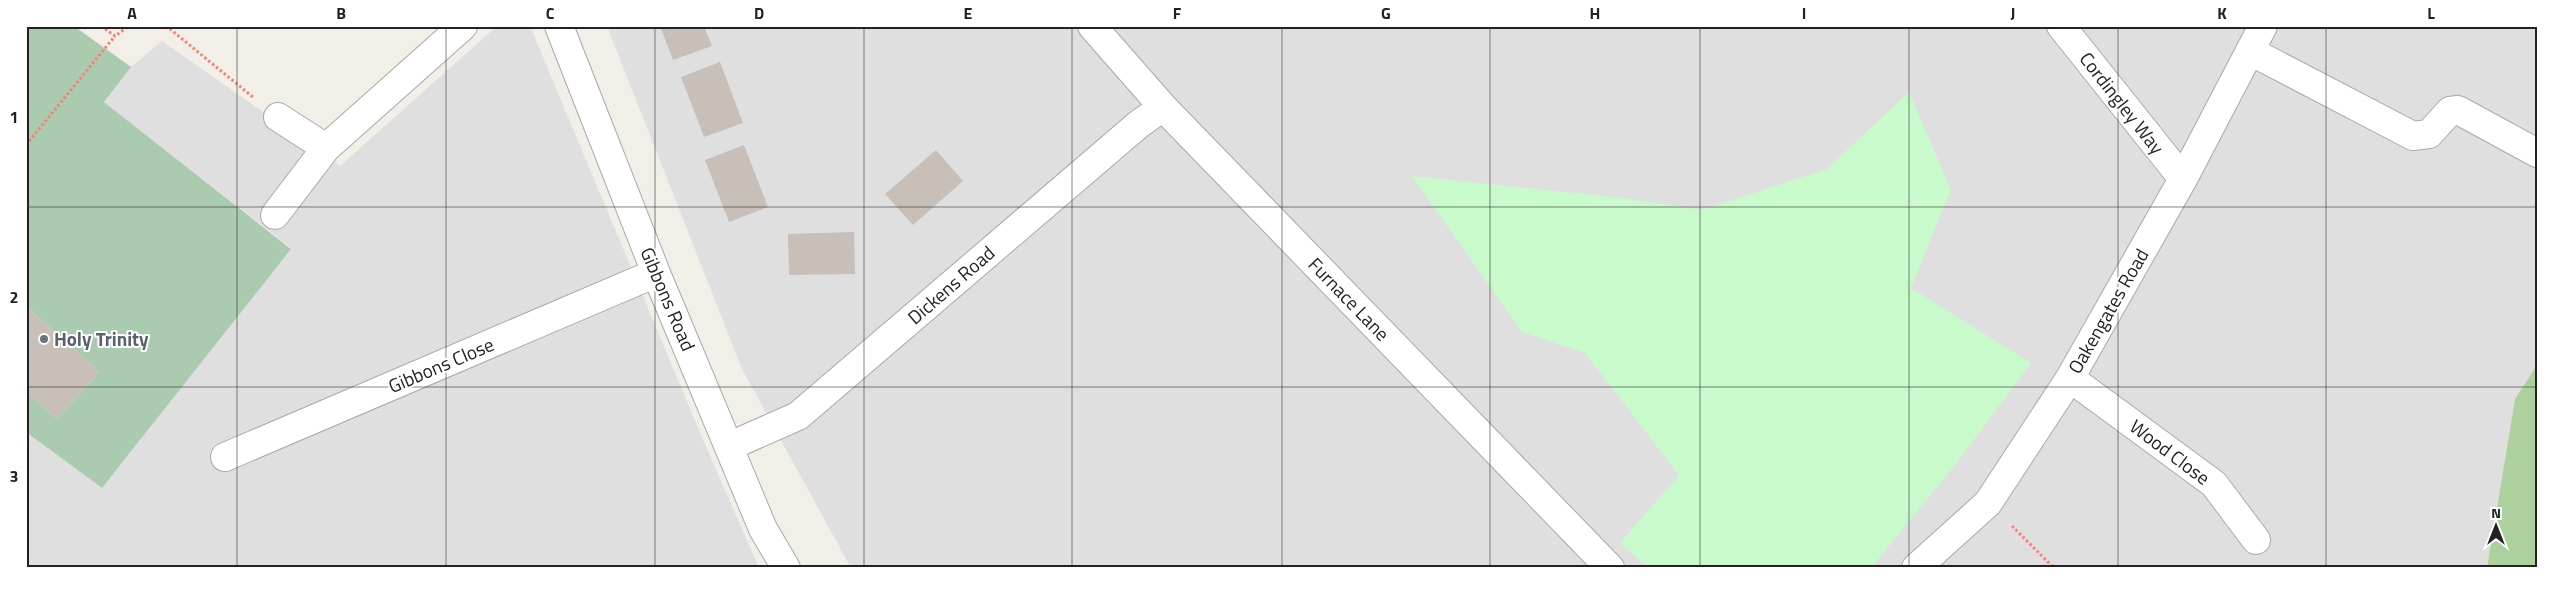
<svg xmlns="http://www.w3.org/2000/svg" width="2563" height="594" viewBox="0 0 2563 594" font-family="'Titillium Web',sans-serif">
<rect width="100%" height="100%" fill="#f2efe9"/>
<path fill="#e0dfdf" d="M497,26h33l171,409 58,133h-733v-136l76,56 189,-240 -187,-146 27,-35 31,-26 178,125z
M607,26h1930v339l-22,34 -28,169h-1636l-109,-199z"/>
<path fill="#add19e" d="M2537,365v203h-50l28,-169z"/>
<path fill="#aacbaf" d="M26,26h48l57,41 -27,35 187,147 -189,239 -76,-56v-41l31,28 42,-47 -73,-66z"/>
<path fill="#c8facc" d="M1909,92l42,98 -40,98 120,75 -76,102 -84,103h-222l-29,-25 59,-68 -94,-122 -63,-21 -110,-156 211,22 79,12 125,-41z"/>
<path fill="#c7bfb8" d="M660,26h44l8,20 -39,14z
M720,62l23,61 -39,14 -23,-60z
M744,145l24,62 -39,15 -24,-62z
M936,150l27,31 -50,44 -28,-31z
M854,232l1,42 -66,1 -1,-41z
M26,306l73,66 -42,47 -31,-28z"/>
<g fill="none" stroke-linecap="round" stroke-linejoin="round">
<g stroke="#a9a9a9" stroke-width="30">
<path id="minor" d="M559,26l97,247 107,256 23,39
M1092,26l71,81 447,461
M2061,26l122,153
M2250,51l163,85 16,-2 21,-23 8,-1 79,43
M326,148l137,-122
M275,215l51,-67 -48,-31
M2070,378l144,106 42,56
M730,446l68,-30 341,-292 24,-17
M225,457l431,-184
M1916,568l72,-65 82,-125 113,-199 80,-153"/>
</g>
<path stroke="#fa8072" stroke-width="3" stroke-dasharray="2.5 2.5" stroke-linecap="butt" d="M101,26l14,10 14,-10
M160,26l10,3 84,69
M26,145l89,-109
M2012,526l42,42"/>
<use href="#minor" stroke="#fff" stroke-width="28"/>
</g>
<path fill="none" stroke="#222" stroke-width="1" stroke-opacity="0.55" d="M237,26v542M446,26v542M655,26v542M864,26v542M1072,26v542M1282,26v542M1490,26v542M1700,26v542M1909,26v542M2118,26v542M2326,26v542M26,207h2511M26,387h2511"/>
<circle fill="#6b7280" stroke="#fff" stroke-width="2" cx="44" cy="339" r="5"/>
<g text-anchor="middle" stroke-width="4" stroke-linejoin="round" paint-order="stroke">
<g font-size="19" fill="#222" stroke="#fff">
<text transform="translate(2122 103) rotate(52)" y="7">Cordingley Way</text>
<text transform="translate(951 285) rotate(-41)" y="7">Dickens Road</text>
<text transform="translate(668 299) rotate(67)" y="7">Gibbons Road</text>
<text transform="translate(1349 299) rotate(46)" y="7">Furnace Lane</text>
<text transform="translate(2108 311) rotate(-60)" y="7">Oakengates Road</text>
<text transform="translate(441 365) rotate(-23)" y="7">Gibbons Close</text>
<text transform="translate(2170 452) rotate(37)" y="7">Wood Close</text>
</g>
<g font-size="19" font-weight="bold" fill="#5b616d" stroke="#fff" text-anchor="start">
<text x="54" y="346">Holy Trinity</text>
</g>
</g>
<rect width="2563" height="594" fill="none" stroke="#ffffff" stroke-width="55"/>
<g transform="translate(2496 526)" stroke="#ffffff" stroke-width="4" paint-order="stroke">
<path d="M0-4L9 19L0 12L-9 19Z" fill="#222222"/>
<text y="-8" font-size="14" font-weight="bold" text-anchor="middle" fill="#222222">N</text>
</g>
<rect x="28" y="28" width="2508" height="538" fill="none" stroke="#222" stroke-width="2"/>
<g font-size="16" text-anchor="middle" font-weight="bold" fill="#222">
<text x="132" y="19">A</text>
<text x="341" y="19">B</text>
<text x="550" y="19">C</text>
<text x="759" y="19">D</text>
<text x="968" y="19">E</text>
<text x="1177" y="19">F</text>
<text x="1386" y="19">G</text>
<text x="1595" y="19">H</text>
<text x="1804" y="19">I</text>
<text x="2013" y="19">J</text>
<text x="2222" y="19">K</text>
<text x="2431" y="19">L</text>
<text x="14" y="123">1</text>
<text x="14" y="303">2</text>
<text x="14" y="482">3</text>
</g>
</svg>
